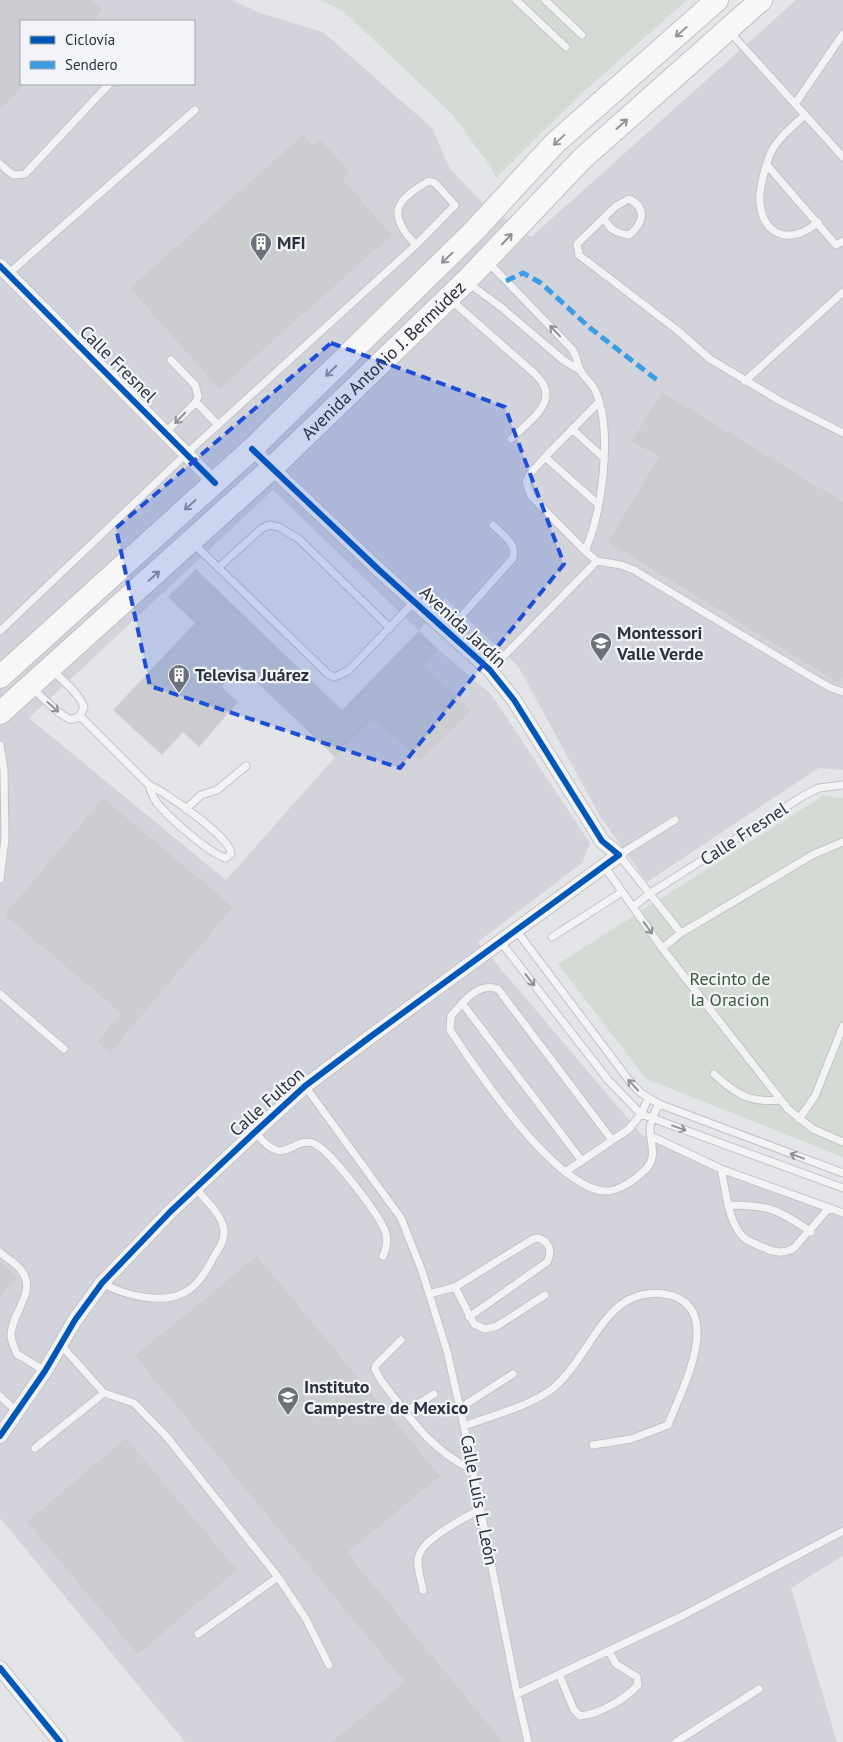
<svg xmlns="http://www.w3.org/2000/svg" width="843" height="1742" viewBox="0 0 843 1742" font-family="'PT Sans',sans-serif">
<rect width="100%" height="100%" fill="#e4e5e8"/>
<path fill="#d3d4db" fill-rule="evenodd" d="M0,0h232l28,13 63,19 109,96 18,41 34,35 47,33 265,-237h47v770l-24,-2 -172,114 -47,-66 -82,-150 -73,-68 -26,33 -146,-141 -244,228 197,162 109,-123 104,-107 52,44 99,149 -8,20 -104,79 164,193 201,75v346l-52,32 46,154h-652l-185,-224zM21,21h173v63h-173z"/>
<path fill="#d4dbd5" d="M321,0h366l-106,94 -85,84 -5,-11 -39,-53 -108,-102z
M824,795l19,3v359l-197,-78 -88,-115z"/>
<path fill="#cccdd0" d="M0,0h92l11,10 -12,11h-70v68l-21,20z
M303,135l9,10 8,-6 30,33 -8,7 50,56 -173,154 -89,-101z
M662,392l181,110v175l-4,6 -231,-141 51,-85 -27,-16z
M196,569l146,141 77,-79 20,19 -15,16 47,45 -51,49 -47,-41 -38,38 -96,-92 -17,22 16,15 -39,45 -16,-15 -21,23 -49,-45 82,-87 -27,-26z
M103,798l130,109 -123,146 -13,-11 24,-29 -116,-98z
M257,1256l183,220 -93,77 156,189h-171l73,-60 -270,-326z
M0,1262l17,15 -17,20z
M126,1438l111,132 -99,84 -111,-132z"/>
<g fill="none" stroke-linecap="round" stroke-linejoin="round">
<g stroke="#c2c3c6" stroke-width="9">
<path id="service" d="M516,0l50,47
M545,0l37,35
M730,32l113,125
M795,104l48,-70
M805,115c-12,11 -26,22 -34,37 -5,11 -13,40 -11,52 5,36 34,39 58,18
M0,164l13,11 12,-1 84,-90
M767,165l69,80 7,-4
M604,219c7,11 12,14 25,16 14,-11 19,-27 0,-36l-13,7 -39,38 2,11 98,75 33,29 70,42 63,32
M488,262l84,87c5,7 5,14 8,21 4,8 13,14 16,22 17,41 6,120 -11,159l12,10 24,4 13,5 176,106 21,12 12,4
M8,274l187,-164
M468,283l33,24 62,53 18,11
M451,300l84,74c28,26 -4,45 -24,65
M745,381l98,-89
M196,402l22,23
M572,429l32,29
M165,433l31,-31 2,-6 -3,-11 -24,-25
M545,457l53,47
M192,542l136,132 6,3 14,-6 66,-69
M585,551l-54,-55 -5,-14 3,-7 16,-18 54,-55
M218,568l44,-40 8,-3 9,2 20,12 91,89
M0,631l186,-177 230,-209c-29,-30 -22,-45 13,-64l6,2 20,22 -39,40
M448,631l65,-73c4,-15 -11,-24 -20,-33
M490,670l107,-109
M32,688l26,24 11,7h5l6,-3 4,-9c-6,-15 -21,-26 -32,-37
M80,716l69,69c2,6 4,13 8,18 12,15 51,49 68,55l6,-4c2,-15 -67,-63 -82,-69
M0,745l4,25 1,69 -5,40
M186,809l15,-14 16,-5 29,-24
M675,820l-56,35 62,78
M604,866l58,82 126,161 25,20 30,13
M633,907l16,-13 154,-98 16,-8 24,-3
M516,930l115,153 10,10 18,11 184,69
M552,937l70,-45
M500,941l109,140 32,33 202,74
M662,948l19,-15 133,-79 29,-12
M0,994l64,55
M462,1003l120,158
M714,1074c23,21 35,29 67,26
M305,1086l96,132 21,53 25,80 17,75 53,268 11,48
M799,1119l16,-23 28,-70
M255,1132c31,40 36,2 60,12 15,7 67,73 71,90 2,8 0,15 -3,22
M651,1136l70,33 122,44
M612,1140l-114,-151c-21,-7 -35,13 -47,27l-1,14c27,40 106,161 157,161 13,0 30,-13 39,-22 12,-14 4,-25 4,-40 0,-9 5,-17 9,-25
M721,1169c5,21 7,58 26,71 6,3 12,6 18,8 10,5 19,6 29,0l35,-40
M565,1172l64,-43 12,-15 7,-15
M729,1205c40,0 49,4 82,27
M0,1252c6,6 16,11 21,18 17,22 -10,42 -10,66 0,5 4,12 6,18l28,17
M102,1283c22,12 62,23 85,8 12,-7 20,-21 26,-33 5,-8 12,-18 11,-28 -2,-15 -18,-30 -28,-41
M455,1287l19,37 11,5 12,-3 48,-31
M429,1294l26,-7 78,-48 5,-1c11,3 15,14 9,24l-78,55
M401,1340l-25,25 -1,4 5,10c27,35 50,71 91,90
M60,1344l44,49 30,10 33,34 111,140 28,42 23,46
M0,1396l17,16
M460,1408l53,-34
M405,1412l29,-18
M464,1426c27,-10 66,-20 88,-37 29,-23 45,-70 73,-87 14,-9 33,-11 48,-6 51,17 7,97 -5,129l-37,14 -38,6
M35,1448l69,-55
M423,1590c-2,-10 -6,-21 -5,-31 2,-20 46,-40 62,-50
M198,1634l80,-57
M559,1674l15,36 6,6c19,-2 44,-16 58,-31l-1,-8 -21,-13 -7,-13
M517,1694l163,-77 163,-86
M676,1742l83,-53"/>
</g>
<g stroke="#c2c3c6" stroke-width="16">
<path id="minor" d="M0,266l215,217
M0,1436l45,-65 30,-51 27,-37 68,-71 85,-80 50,-46 65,-49 249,-182 -17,-14 -88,-141 -24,-30 -111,-100 -127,-121
M0,1668l60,74"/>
</g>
<g stroke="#c1c2c5" stroke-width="24">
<g id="primary">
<path d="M0,677l252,-228 222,-218 81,-88 162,-143"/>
<path id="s1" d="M0,713l272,-245 194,-187 117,-123 178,-158"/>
</g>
</g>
<use href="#service" stroke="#f3f3f5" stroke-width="7"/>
<use href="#minor" stroke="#f3f3f5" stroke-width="14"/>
<use href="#primary" stroke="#f7f7f7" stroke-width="22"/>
<path stroke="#3d9de3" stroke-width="5" stroke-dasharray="10 5" stroke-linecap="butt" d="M506,281l17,-8 18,10 49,45 67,52"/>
<g stroke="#f2f4f7" stroke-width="9">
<path id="cycleway" d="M0,266l215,217
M0,1436l45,-65 30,-51 27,-37 68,-71 85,-80 50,-46 65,-49 249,-182 -17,-14 -88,-141 -24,-30 -111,-100 -127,-121
M0,1668l60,74"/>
</g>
<use href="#cycleway" stroke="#0057b8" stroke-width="6"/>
</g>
<defs><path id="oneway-shaft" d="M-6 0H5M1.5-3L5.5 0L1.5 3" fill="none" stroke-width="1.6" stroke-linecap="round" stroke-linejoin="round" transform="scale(1.25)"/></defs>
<g stroke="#92949c">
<use href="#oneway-shaft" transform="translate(681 32) rotate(138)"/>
<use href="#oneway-shaft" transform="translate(622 124) rotate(-42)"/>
<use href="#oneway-shaft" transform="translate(559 140) rotate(137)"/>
<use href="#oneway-shaft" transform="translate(507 239) rotate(-47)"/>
<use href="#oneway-shaft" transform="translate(447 258) rotate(136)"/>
<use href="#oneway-shaft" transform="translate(331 371) rotate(135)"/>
<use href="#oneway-shaft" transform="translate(190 505) rotate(138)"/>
<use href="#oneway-shaft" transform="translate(154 576) rotate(-42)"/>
</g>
<g stroke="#90929a">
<use href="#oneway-shaft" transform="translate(555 331) rotate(-134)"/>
<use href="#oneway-shaft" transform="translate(180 418) rotate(134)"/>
<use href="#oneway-shaft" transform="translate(53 707) rotate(42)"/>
<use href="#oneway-shaft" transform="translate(648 928) rotate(54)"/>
<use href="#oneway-shaft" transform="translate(530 980) rotate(52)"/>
<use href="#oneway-shaft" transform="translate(633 1085) rotate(-133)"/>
<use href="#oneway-shaft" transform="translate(679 1128) rotate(20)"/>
<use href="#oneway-shaft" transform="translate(797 1156) rotate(-160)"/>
</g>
<path fill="#1d4ed8" fill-opacity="0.2" stroke="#1d4ed8" stroke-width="4" stroke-dasharray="10 6" stroke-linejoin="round" d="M331,343l174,64 59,157 -164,204 -250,-82 -34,-158z"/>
<defs>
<g id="building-pin" transform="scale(1.125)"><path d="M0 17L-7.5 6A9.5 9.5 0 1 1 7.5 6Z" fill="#6c707b" stroke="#f2f4f7"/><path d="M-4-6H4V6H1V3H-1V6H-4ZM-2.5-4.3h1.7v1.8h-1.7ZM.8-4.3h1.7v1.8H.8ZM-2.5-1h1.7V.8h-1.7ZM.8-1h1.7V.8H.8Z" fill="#fff"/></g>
<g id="school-pin" transform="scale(1.125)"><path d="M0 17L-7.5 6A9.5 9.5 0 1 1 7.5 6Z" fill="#6c707b" stroke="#f2f4f7"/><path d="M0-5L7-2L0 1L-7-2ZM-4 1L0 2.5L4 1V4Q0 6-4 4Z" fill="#fff"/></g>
</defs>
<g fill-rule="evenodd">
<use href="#building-pin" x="261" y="243"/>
<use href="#school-pin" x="601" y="643"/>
<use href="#building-pin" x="179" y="675"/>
<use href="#school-pin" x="288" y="1397"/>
</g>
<g text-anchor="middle" stroke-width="4.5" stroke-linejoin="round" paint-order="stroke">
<g font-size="18" font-weight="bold" fill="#2c3140" stroke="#f2f4f7" text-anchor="start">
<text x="277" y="249">MFI</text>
<text x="617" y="639">Montessori<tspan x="617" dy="21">Valle Verde</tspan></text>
<text x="195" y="681">Televisa Juárez</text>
<text x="304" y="1393">Instituto<tspan x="304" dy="21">Campestre de Mexico</tspan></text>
</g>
<g font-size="18" fill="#2c3140" stroke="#f2f4f7">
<text dy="6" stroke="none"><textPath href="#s1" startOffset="521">Avenida Antonio J. Bermúdez</textPath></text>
<text transform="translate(118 364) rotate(45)" y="6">Calle Fresnel</text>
<text transform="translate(463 627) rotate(43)" y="6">Avenida Jardín</text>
<text transform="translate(744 834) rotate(-33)" y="6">Calle Fresnel</text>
<text transform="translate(267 1102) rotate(-42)" y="6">Calle Fulton</text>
<text transform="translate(479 1500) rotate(79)" y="6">Calle Luis L. León</text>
</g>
<g font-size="18" fill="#3c5a3b" stroke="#f2f4f7">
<text x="730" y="985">Recinto de<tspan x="730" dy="21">la Oracion</tspan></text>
</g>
</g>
<rect x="20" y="20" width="175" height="65" fill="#f2f4f7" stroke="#a3a6ae"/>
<rect x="30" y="36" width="25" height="8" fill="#0057b8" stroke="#a3a6ae"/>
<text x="65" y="45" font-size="15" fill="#2c3140">Ciclovía</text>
<rect x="30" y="61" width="25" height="8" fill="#3d9de3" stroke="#a3a6ae"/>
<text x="65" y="70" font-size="15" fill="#2c3140">Sendero</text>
</svg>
